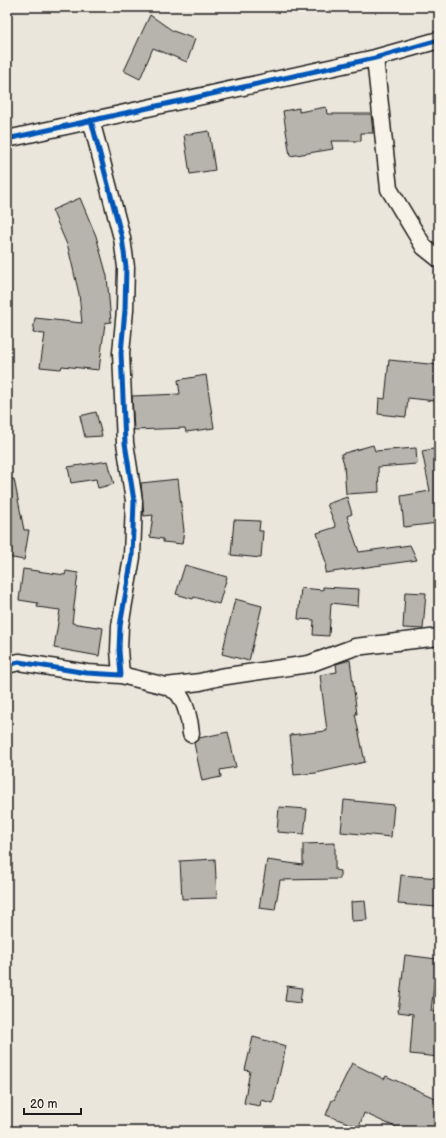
<svg xmlns="http://www.w3.org/2000/svg" width="446" height="1138" viewBox="0 0 446 1138" font-family="'Balsamiq Sans',sans-serif">
<rect width="100%" height="100%" fill="#eae6dc"/>
<filter id="ink" filterUnits="userSpaceOnUse"><feTurbulence type="fractalNoise" baseFrequency=".025" numOctaves="2"/><feDisplacementMap in="SourceGraphic" scale="8" xChannelSelector="R" yChannelSelector="G"/><feConvolveMatrix kernelMatrix="1 2 1 2 8 2 1 2 1" color-interpolation-filters="sRGB"/></filter>
<g filter="url(#ink)">
<path fill="#b6b4ac" stroke="#1c1c1c" d="M150,15l23,16 22,8 -8,23 -34,-14 -13,31 -16,-8z
M326,107l1,7h44l2,19h-12v8h-30l2,8 -43,7 -7,-45 16,-3v4z
M209,131l6,39 -25,4 -6,-39z
M80,198l16,38 11,40 4,46 -6,1 -6,47 -37,-4 -1,3 -21,-2 5,-33 -12,-1 2,-15 47,5 -3,-29 -11,-47 -16,-37z
M389,360l50,5 -3,36 -28,-3 -2,19 -28,-3 1,-16 6,1z
M206,375l8,53 -28,4 -1,-4 -51,2 -2,-34 48,-2 -2,-14z
M96,412l6,24 -17,1 -5,-21z
M373,445l2,6 41,-3 1,16 -39,3 1,25 -33,2 -2,-30 -3,-10z
M439,448v52h-3l2,23 -34,4 -3,-31 29,-5 -8,-40z
M108,461l6,23 -16,4 -2,-9 -25,4 -3,-16z
M14,479l10,51h5l-5,30 -17,-3v-77z
M178,479l6,52 -2,13 -19,-2v-3l-13,-2 3,-22 -9,1 -3,-33z
M347,497l5,17 -5,2 12,36 51,-7 7,15 -92,13 1,-10 -9,-30 19,-6 -9,-23z
M234,520l26,1 -1,10h4l-2,27 -30,-3z
M185,565l42,12 -8,27 -25,-7 -1,2 -17,-5z
M23,569l42,6 1,-4 12,2 -6,50 31,5 -4,28 -45,-8 6,-38 -23,-3 1,-4 -19,-3z
M323,587l36,2 -1,17 -27,-3 -2,33 -16,-1 1,-15 -16,-1 3,-31 22,2z
M405,592l21,1 -3,36 -20,-1z
M235,599l27,7 -13,55 -27,-7z
M350,660l7,54h-2l10,48 -49,11 -22,2 -4,-40 37,-4 -7,-56 17,-3 -1,-8z
M228,732l8,35 -16,3 1,7 -19,4 -8,-38 5,-5z
M344,800l50,5 -3,32 -50,-5z
M279,807l28,2 -3,25 -27,-2z
M335,843v27l5,1v8l-60,1 -5,30 -16,-2 8,-48 36,5v-21z
M215,859l2,39 -35,1 -2,-38z
M401,875l38,3 -2,29 -39,-3z
M365,901l2,19 -15,1 -1,-19z
M405,955l32,4 -6,52 8,1v45l-29,-3 3,-40 -15,-2z
M287,986l15,2 -2,15 -15,-2z
M253,1037l33,9 -13,57 -12,-3 -1,6 -16,-3 6,-32 -5,-1z
M352,1063l32,16 2,-3 53,24v31h-35l-40,-18 -5,14 -33,-12 6,-15h2z"/>
<g fill="none" stroke-linecap="round" stroke-linejoin="round">
<g stroke="#1c1c1c" stroke-width="19">
<path id="street" d="M375,58l14,131 35,58 15,12
M7,139l368,-81 64,-18
M7,665l12,-3 68,11 34,2 -2,-25 1,-24 12,-69 2,-56 -9,-58 -4,-90 4,-43 1,-43 -4,-29 -31,-118
M121,675l45,11 34,-4 20,-5 89,-13 46,-17 84,-10
M166,686c3,2 8,4 11,6 9,10 13,29 14,42"/>
</g>
<use href="#street" stroke="#f7f3e8" stroke-width="16"/>
<g stroke="#f7f3e8" stroke-width="8">
<path id="cycleway" d="M7,139l368,-81 64,-18
M7,665l12,-3 68,11 34,2 -2,-25 1,-24 12,-69 2,-56 -9,-58 -4,-90 4,-43 1,-43 -4,-29 -31,-118"/>
</g>
<use href="#cycleway" stroke="#0057b8" stroke-width="5"/>
</g>
</g>
<rect width="446" height="1138" fill="none" stroke="#f7f3e8" stroke-width="24"/>
<rect x="12" y="12" width="422" height="1114" fill="none" stroke="#1c1c1c" stroke-width="1.5" filter="url(#ink)"/>
<path d="M24 1108v6h57v-6" fill="none" stroke="#1c1c1c" stroke-width="2"/>
<text x="30" y="1108" font-size="12" fill="#1c1c1c" stroke="#f7f3e8" stroke-width="3" paint-order="stroke">20 m</text>
</svg>
